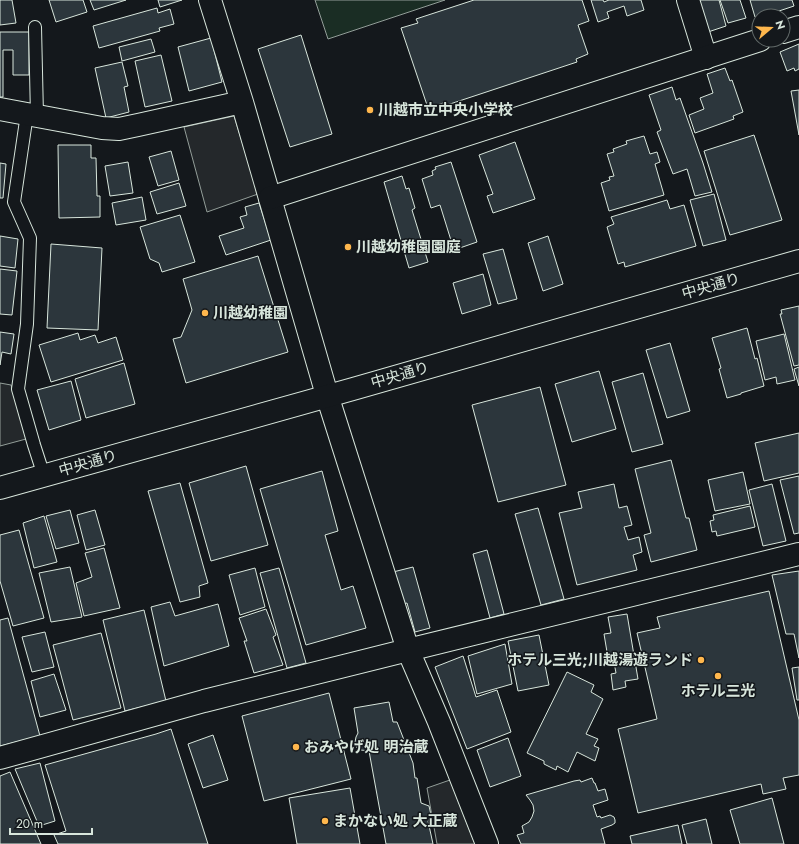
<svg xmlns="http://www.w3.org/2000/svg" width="799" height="844" viewBox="0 0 799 844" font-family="Jost,'Noto Sans JP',sans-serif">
<rect width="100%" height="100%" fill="#14181c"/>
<path fill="#1a2d24" stroke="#939e99" d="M315,0h130l-117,39z"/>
<path fill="#24282b" stroke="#939e99" d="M234,116l24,78 -51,18 -23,-85z
M0,383l11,2 15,54 -26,7z
M450,780l25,64h-38l-10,-56z"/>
<path fill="#2c363c" stroke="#d8e6dc" d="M0,0h12l4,23 -16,2z
M49,0h34l4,12 -31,10z
M90,0h36l-32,10z
M158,0h24l-22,7z
M474,0h108l7,21 -11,4 10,29 -12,5 1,3 -133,44 -1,-3 -15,5 -27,-80 17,-5 -2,-4z
M591,0h12l1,2 5,-2h32l3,10 -17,6 -3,-10 -17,6 2,6 -11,4z
M695,0h24l7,26 -21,7z
M720,0h20l6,18 -18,5z
M750,0h42l2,6 -24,8 -1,-2 -14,5z
M157,8l1,5 12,-4 4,15 -15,4 1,3 -61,17 -6,-22z
M0,32h29v43h-16v-25h-10v47h-3z
M301,35l31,99 -42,13 -32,-98z
M211,38l11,44 -33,9 -11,-44z
M151,39l4,13 -33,9 -3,-14z
M799,44v25l-4,2 -1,-3 -7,3 -7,-19z
M161,55l11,46 -27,6 -10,-46z
M122,62l6,24 -4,1 5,25 -23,6 -11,-50z
M725,68l5,13 2,-1 11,32 -10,4 1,3 -39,14 -6,-18 15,-6 -4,-11 13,-5 -6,-19z
M672,87l4,13 4,-2 23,65 9,29 -17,4 -8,-27 -14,5 -16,-42 4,-2 -12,-35z
M799,90v45l-8,-44z
M754,135l28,85 -52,15 -26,-84z
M644,136l6,18 7,-2 3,10 -5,2 9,31 -55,16 -8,-28 9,-3 -1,-3 5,-1 -7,-22 7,-2 -1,-3 14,-5 -1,-3z
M515,142l20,57 -42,14 -6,-17 6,-2 -14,-39z
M58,145h33v13h5l1,38h3v21l-41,1z
M171,151l8,29 -21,6 -9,-29z
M128,162l5,31 -23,3 -5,-30z
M451,162l26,80 -23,8 -14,-45 -9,3 -9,-29 11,-4 -1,-4 4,-2 -1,-2z
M0,163l6,1 -3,34h-3z
M402,176l4,13 3,-1 6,20 -3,2 16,52 -19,6 -25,-86z
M179,183l7,23 -29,8 -7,-22z
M714,194l12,46 -23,6 -13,-46z
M142,197l4,23 -30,5 -4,-22z
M667,200l3,9 14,-4 12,41 -71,21 -1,-5 -6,2 -11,-37 7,-3 -3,-7z
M259,203l12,37 -45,15 -7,-19 25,-8 -4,-11 7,-2 -2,-8z
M180,215l15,47 -33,10 -3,-9 -9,-4 -10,-32z
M0,236l18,3 -3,29 -15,-2z
M548,236l15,48 -20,7 -15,-48z
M51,244l51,4 -4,82 -51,-2z
M503,249l14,50 -19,5 -15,-50z
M258,256l30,96 -102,31 -13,-44 8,-2 11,-27 -9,-31z
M0,269l17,2 -5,44 -12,-1z
M483,274l8,31 -29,9 -9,-31z
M799,306v59l-5,1 -14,-52h2l-1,-4z
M747,328l8,31 2,-1 7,28 -23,7v1l-14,4 -8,-29 2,-1 -9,-30z
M0,332l14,2 -3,20 -9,-2 -2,13z
M78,333l2,7 15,-5 3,8 18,-6 7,23 -72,22 -12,-37z
M784,334l11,46 -18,4 -1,-7 -11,3 -9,-39z
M670,343l20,68 -23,7 -21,-68z
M124,363l11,41 -49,14 -11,-39z
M799,367v19l-5,-17z
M599,371l17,58 -44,13 -17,-58z
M643,373l20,71 -31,8 -20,-70z
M71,381l10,39 -32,10 -12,-40z
M540,387l26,98 -68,17 -26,-97z
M799,433v40l-35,8 -9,-38z
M671,460l15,58h3l8,32 -46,12 -7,-27 7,-2 -16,-64z
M246,466l22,79 -57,16 -22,-78z
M322,471l16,60 -13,4 16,55 12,-4 13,42 -60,17 -46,-156z
M743,472l7,32 -35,7 -7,-31z
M799,476v57l-5,1 -14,-54z
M180,483l28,100 -9,3 1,11 -20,5 -32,-111z
M614,484l5,24 8,-2 5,19 -8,2 4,13 11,-3 3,15 -9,3 4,15 -60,15 -18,-72 23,-5 -4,-16z
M772,484l14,57 -23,5 -14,-56z
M750,506l5,21 -38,9 -1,-5 -4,1 -2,-11 4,-1 -1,-5z
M538,508l26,91 -23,6 -26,-91z
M70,510l9,33 -23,6 -10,-33z
M95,510l10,35 -19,5 -9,-35z
M44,516l13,46 -23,6 -11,-45z
M19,530l25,88 -31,8 -13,-45v-46z
M104,548l16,60 -36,8 -8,-33 16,-6 -7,-24z
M487,550l17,64 -14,4 -17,-64z
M70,567l12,50 -31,5 -12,-49z
M413,567l17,61 -15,4 -8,-29 -4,1 -10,-32z
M255,568l10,39 -25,8 -11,-40z
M279,568l27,95 -19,5 -27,-95z
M799,571v87l-5,-24h-8l-14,-59z
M769,591l30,129v55l-16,3 3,11 -23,5 -2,-10 -123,29 -20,-84 39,-10 -20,-86 23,-5 -3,-11z
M170,602l5,14 43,-12 11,42 -65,20 -13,-59z
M266,609l10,26 -3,2 10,28 -29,8 -10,-32h3l-8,-23z
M144,610l22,91 -41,10 -22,-91z
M627,614l11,65 -13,2 1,6 -13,3 -2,-16 5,-1 -3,-16 -5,1 -4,-24 7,-1 -3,-16z
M8,618l32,118 -40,10v-126z
M45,632l9,35 -22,5 -10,-35z
M101,633l20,75 -48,12 -20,-75z
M539,635l10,50 -31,6 -10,-50z
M505,644l7,40 -35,10 -9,-38z
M463,656l13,41 21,-7 14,42 -44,17 -32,-82z
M799,667v33h-2l-5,-32z
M567,672l27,13 -3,7 12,7 -17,35 12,5 -4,7 5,2 -4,13 -18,-9 -9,20 -11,-6 -1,4 -12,-6v-3l-17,-8z
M54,674l12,36 -26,7 -9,-36z
M329,693l22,86 -87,22 -22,-85z
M389,702l4,20h4l16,41 2,15h2l4,25 8,3 2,9 -1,3 -2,3 5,23h-47l-17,-93 -8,-1 -4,-2 -2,-6 1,-5 2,-4 -4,-25z
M171,729l37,115h-150l-4,-9 12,-4 -21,-66 111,-31z
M213,735l15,45 -25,8 -15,-44z
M508,738l13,38 -31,11 -13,-37z
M40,763l15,58 -16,5 -24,-57z
M10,772l31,72h-41v-68z
M592,778l2,5h1l3,8 7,-2 3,11 -15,5 4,12 3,-1 1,2 9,-3 4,2 1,3v3l-3,2 -11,4 4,15h-84l-4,-9 7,-2 -2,-7 7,-4 3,-5 2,-6 -1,-6 -3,-5 -4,-5 48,-14 6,-1 1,2z
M350,788l10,56h-63l-8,-46z
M772,798l12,46h-44l-10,-34z
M706,819l6,25h-25l-5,-19z
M678,825l4,19h-50l-2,-8z"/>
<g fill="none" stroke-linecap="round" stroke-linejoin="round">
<g stroke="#d8e6dc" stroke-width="14">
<path id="service" d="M35,27l2,89
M27,114l-13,88 16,36 -3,86 -9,65 16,56 10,31"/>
</g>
<g stroke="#d8e6dc" stroke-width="24">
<path id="minor" d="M210,0l32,102 85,293 81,255 31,72 48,122
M688,0l18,58
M0,109l102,19 17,1 19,-4 104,-23
M0,758l204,-57 204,-51 391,-96"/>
</g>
<g stroke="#d8e6dc" stroke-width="24">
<path id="tertiary" d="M783,32l16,-5
M270,198l490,-158"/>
</g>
<g stroke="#d8e6dc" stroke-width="24">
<path id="secondary" d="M0,488l353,-99 446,-128"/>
</g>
<use href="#service" stroke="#14181c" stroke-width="12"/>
<use href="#minor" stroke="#14181c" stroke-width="22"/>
<use href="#tertiary" stroke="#14181c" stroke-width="22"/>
<use href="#secondary" stroke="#14181c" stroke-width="22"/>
</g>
<g fill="#ffb74d" stroke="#14181c" stroke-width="1.5">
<circle cx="370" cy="110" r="4"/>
<circle cx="348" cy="247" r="4"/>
<circle cx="205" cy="313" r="4"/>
<circle cx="701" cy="660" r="4"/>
<circle cx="718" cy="676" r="4"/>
<circle cx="296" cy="747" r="4"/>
<circle cx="325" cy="821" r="4"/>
</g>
<g text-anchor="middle" stroke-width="3" stroke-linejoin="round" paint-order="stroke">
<g font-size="15" font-weight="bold" fill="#d8e6dc" stroke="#14181c" text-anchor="start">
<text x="378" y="115">川越市立中央小学校</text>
<text x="356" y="252">川越幼稚園園庭</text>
<text x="213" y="318">川越幼稚園</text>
<text x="693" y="665" text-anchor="end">ホテル三光;川越湯遊ランド</text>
<text x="718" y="696" text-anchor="middle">ホテル三光</text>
<text x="304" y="752">おみやげ処 明治蔵</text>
<text x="333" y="826">まかない処 大正蔵</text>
</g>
<g font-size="15" fill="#d8e6dc" stroke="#14181c">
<text transform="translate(711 286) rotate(-16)" y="5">中央通り</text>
<text transform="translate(400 375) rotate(-16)" y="5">中央通り</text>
<text transform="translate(88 463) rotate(-16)" y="5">中央通り</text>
</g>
</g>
<g transform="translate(771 28) rotate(71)"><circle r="19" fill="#14181c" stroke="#626a69"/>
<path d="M0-3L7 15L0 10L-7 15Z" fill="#ffb74d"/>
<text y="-6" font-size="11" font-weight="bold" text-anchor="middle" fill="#d8e6dc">N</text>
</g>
<path d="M10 828v6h82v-6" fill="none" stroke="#d8e6dc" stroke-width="2"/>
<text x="16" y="828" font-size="12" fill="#d8e6dc" stroke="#14181c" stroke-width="3" paint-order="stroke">20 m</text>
</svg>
